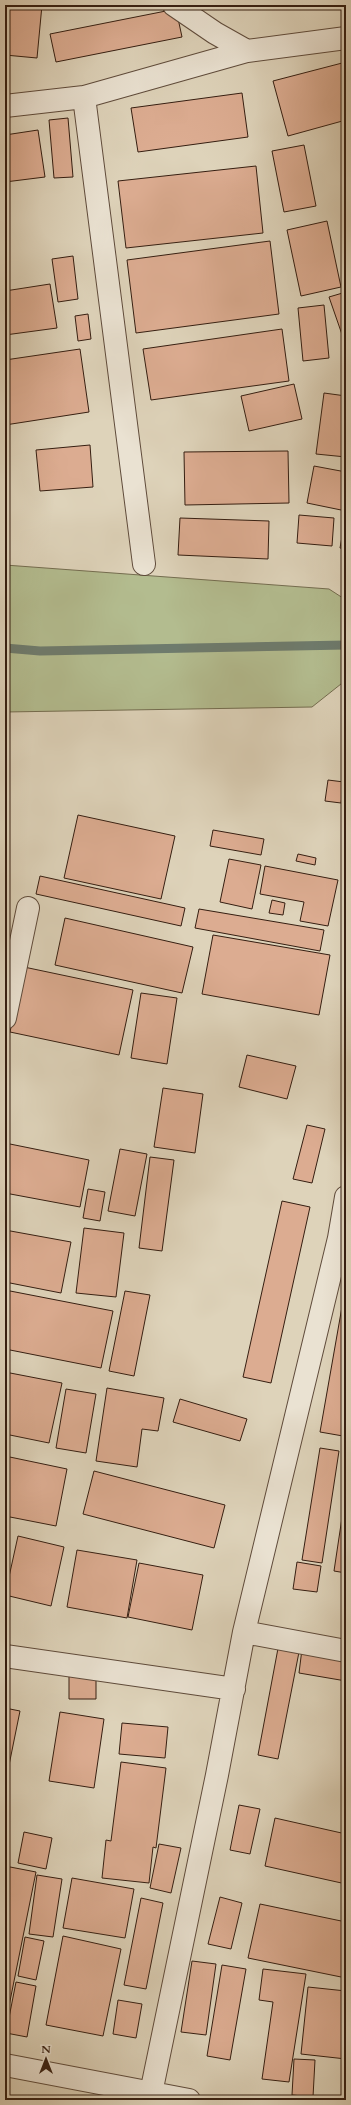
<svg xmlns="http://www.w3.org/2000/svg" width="351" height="2105" viewBox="0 0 351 2105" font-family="Cardo,serif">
<rect width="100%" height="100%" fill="#ded3ba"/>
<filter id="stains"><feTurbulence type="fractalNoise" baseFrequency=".005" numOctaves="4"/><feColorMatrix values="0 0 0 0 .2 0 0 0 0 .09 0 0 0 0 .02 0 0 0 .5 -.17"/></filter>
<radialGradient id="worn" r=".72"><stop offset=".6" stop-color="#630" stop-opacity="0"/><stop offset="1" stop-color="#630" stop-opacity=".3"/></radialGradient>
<path fill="#b3bc8f" stroke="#746d50" d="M5,565l324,24 17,11v80l-34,27 -307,5z"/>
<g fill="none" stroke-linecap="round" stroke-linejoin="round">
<path stroke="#6e7b6d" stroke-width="9" d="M5,648l35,3 306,-6"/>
</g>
<path fill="#dcac91" stroke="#351e11" d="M5,5h37l-5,53 -32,-3z
M176,9l6,28 -126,25 -6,-28z
M346,62v58l-58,16 -15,-55z
M242,93l6,44 -110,15 -7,-44z
M68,118l5,59 -19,1 -5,-58z
M38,130l7,47 -40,5v-47z
M304,145l12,61 -32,6 -12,-61z
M256,166l7,67 -137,15 -8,-67z
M327,221l14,66 -40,9 -14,-66z
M270,241l9,73 -143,19 -9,-73z
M73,256l5,43 -20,3 -6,-43z
M50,284l7,44 -52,7v-44z
M346,292v54l-17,-49z
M324,305l5,53 -26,3 -5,-53z
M88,314l3,25 -13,2 -3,-25z
M282,329l7,52 -138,19 -8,-51z
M80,349l9,63 -84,13v-65z
M294,384l8,35 -53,12 -8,-35z
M324,393l22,3v61l-30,-3z
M90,445l3,42 -53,4 -4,-41z
M288,451l1,52 -104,2 -1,-53z
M314,466l32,6v39l-39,-8z
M299,515l35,3 -2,28 -35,-3z
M180,518l89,3 -1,38 -90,-4z
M345,520l1,1v28l-6,-1z
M328,780l16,2 -3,21 -16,-2z
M78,815l97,21 -14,63 -97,-21z
M213,830l51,9 -3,16 -51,-9z
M298,854l18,4 -1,7 -19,-4z
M229,859l32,6 -9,44 -32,-7z
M265,866l73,14 -10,46 -28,-5 4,-19 -44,-8z
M40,876l145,32 -4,18 -145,-32z
M272,900l13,3 -2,12 -14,-2z
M199,909l125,21 -4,21 -125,-23z
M65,918l128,29 -11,46 -127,-28z
M213,935l117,20 -11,60 -117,-21z
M24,967l109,23 -14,65 -109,-23z
M141,993l36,5 -10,66 -36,-6z
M247,1055l49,11 -9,33 -48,-12z
M163,1088l40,6 -8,59 -41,-6z
M307,1125l18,4 -13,54 -19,-4z
M5,1143l84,17 -9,47 -75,-14z
M120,1149l27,5 -12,62 -27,-5z
M150,1157l24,3 -12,91 -23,-3z
M88,1189l17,3 -5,29 -17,-3z
M282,1201l28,6 -39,176 -28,-6z
M84,1228l40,5 -8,64 -40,-4z
M5,1230l66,12 -10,51 -56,-11z
M346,1284v137l-3,15 -23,-4z
M5,1290l108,21 -12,57 -96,-19z
M125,1291l25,4 -16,81 -25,-5z
M5,1372l57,11 -13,60 -44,-9z
M107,1388l57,10 -6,33 -16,-2 -5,38 -41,-6z
M66,1389l30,5 -10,59 -30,-5z
M180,1399l67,20 -7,22 -67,-19z
M320,1448l19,3 -17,112 -20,-3z
M5,1456l62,13 -11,57 -51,-10z
M94,1471l131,34 -11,43 -131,-34z
M346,1491v82l-12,-2z
M18,1536l46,11 -13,59 -46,-11z
M77,1550l60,10 -10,58 -60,-11z
M297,1562l24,4 -4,26 -24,-3z
M139,1563l64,12 -11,55 -64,-13z
M279,1643l21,4 -22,112 -20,-4z
M302,1649l44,8v24l-47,-8z
M69,1676l27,1v22h-27z
M5,1708l15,3 -15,74z
M60,1712l44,7 -10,69 -45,-7z
M122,1723l46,4 -3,31 -46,-4z
M121,1762l45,6 -10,80 -3,-1 -4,36 -47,-5 4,-38 5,1z
M239,1805l21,4 -10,45 -20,-4z
M275,1818l71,16v50l-81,-18z
M24,1832l28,6 -6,31 -28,-6z
M159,1844l22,4 -10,45 -21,-5z
M5,1866l31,6 -27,134h-4z
M37,1875l25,4 -9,58 -24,-3z
M72,1878l62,11 -9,49 -62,-10z
M220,1897l22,6 -11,46 -23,-5z
M141,1898l22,5 -17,86 -22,-4z
M260,1904l86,18v56l-98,-20z
M63,1936l58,13 -18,87 -57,-11z
M25,1937l19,4 -8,39 -18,-4z
M192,1961l24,3 -10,71 -25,-3z
M222,1965l24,4 -16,91 -23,-4z
M263,1969l43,5 -17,108 -27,-3 11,-77 -14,-2z
M16,1982l20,4 -9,51 -21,-4z
M308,1987l38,4v68l-45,-5z
M118,2000l24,4 -6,34 -23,-4z
M294,2059l21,1 -2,37 -21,-2z"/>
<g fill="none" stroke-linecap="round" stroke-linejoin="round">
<g stroke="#5f4b3b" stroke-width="24">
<path id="street" d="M174,5l41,28 32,18
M84,97l60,467
M5,106l79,-9 163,-46 99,-13
M5,1018l23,-110
M244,1632l102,19
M5,1656l229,33
M5,2065l184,35
M151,2093l66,-318 27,-143 95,-394 7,-41"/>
</g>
<use href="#street" stroke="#eae2d2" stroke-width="22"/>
</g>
<rect width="351" height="2105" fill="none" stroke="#ded3ba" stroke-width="20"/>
<rect x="6" y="6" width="339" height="2093" fill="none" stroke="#351e11" stroke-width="2"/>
<rect x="10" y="10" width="331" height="2085" fill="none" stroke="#351e11"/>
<g transform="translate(46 2059)" stroke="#eae2d2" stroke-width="3" paint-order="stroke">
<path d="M0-3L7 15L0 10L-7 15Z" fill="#351e11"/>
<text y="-6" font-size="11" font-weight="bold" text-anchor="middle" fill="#351e11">N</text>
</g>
<rect width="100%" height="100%" filter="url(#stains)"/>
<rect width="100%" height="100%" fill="url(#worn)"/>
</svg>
